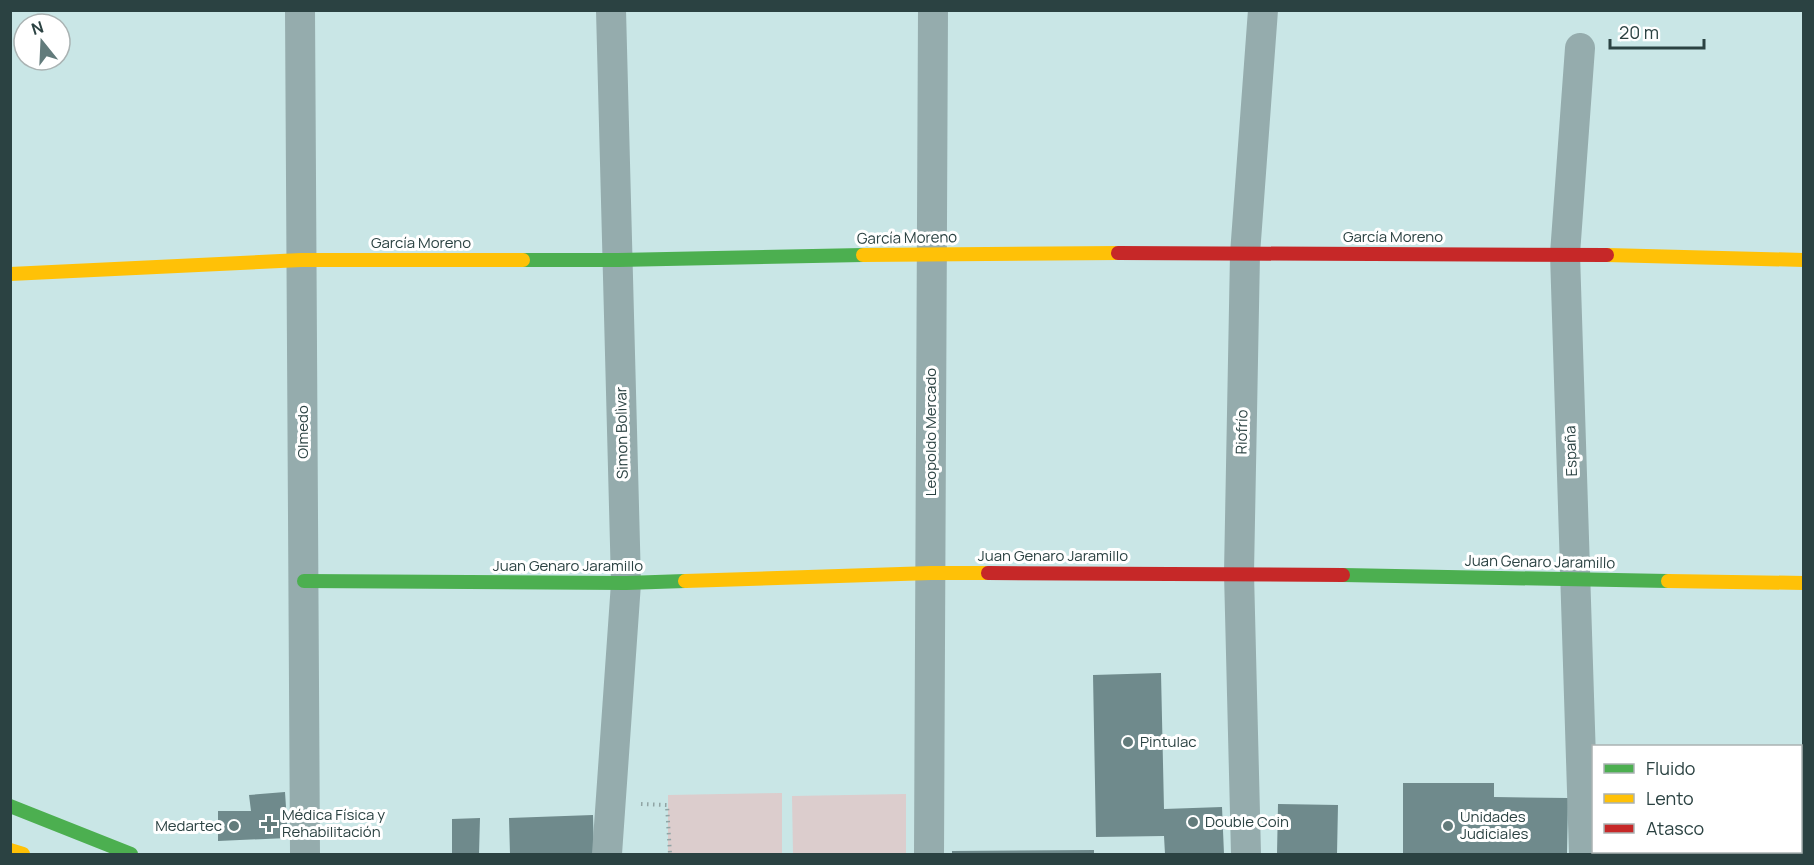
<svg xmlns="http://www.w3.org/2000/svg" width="1814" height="865" viewBox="0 0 1814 865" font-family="Manrope,sans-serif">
<rect width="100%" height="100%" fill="#c9e6e6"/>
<path fill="#dccdcd" d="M782,793v61h-114v-59z
M906,794v60h-113l-1,-58z"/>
<path fill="#6f8a8c" d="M1161,673l3,136 58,-2 2,47h-59l-1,-18 -68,1 -3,-162z
M1403,783h91v14l74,1 -1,56h-164z
M285,792l3,46 -70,3v-30h33l-2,-16z
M1278,804l60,1 -1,49h-60z
M593,815l1,39h-84l-1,-36z
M480,818l-1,36h-27v-35z
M1094,850v4h-142v-3z"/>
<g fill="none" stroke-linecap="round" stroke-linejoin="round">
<path stroke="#90a4a4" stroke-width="4" stroke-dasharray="1.5 4.5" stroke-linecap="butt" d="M641,804l26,1 3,49"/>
<path stroke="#95acad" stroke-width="30" d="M300,10l5,844
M1580,48l-15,206 19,600
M607,854l19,-271 -15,-573
M929,854l4,-844
M1246,854l-7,-281 6,-319 18,-244"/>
<path stroke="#4caf50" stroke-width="14" d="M523,260h95l245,-5
M1343,575l325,6
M304,581l322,2 59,-2
M10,806l121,48"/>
<path stroke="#ffc107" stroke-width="14" d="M863,255l255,-2
M1607,255l197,5
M10,274l291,-14h222
M685,581l246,-8h57
M1668,581l136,2
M10,850l13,4"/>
<path stroke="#c62828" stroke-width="14" d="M1118,253l489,2
M988,573l355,2"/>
</g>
<g fill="#627b7b" stroke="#fff" stroke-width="2">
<circle cx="1128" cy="742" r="6"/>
<circle cx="1193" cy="822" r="6"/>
<path d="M266 815h6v6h6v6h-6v6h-6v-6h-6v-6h6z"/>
<circle cx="234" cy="826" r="6"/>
<circle cx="1448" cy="826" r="6"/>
</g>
<g text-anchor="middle" stroke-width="6" stroke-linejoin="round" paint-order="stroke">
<g font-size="15" fill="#2b4242" stroke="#fff">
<text x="1393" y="242">García Moreno</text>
<text transform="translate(907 238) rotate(-1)" y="5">García Moreno</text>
<text x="421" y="248">García Moreno</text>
<text transform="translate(303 432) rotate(-90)" y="5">Olmedo</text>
<text transform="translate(931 432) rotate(-90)" y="5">Leopoldo Mercado</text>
<text transform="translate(1242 432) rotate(-89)" y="5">Riofrío</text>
<text transform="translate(622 433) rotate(-91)" y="5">Simon Bolìvar</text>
<text transform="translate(1571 451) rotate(-92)" y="5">España</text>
<text x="1053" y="561">Juan Genaro Jaramillo</text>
<text transform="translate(1540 562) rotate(1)" y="5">Juan Genaro Jaramillo</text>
<text x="568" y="571">Juan Genaro Jaramillo</text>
</g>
<g font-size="15" fill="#2b4242" stroke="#fff" text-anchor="start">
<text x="1140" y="747">Pintulac</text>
<text x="282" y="820">Médica Física y<tspan x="282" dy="17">Rehabilitación</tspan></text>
<text x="1460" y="822">Unidades<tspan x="1460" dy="17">Judiciales</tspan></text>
<text x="1205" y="827">Double Coin</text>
<text x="222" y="831" text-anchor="end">Medartec</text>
</g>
</g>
<rect width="1814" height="865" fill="none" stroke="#2b4242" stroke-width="24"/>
<rect x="1592" y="745" width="210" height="108" fill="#ffffff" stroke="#aab3b3" stroke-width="1.5"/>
<rect x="1604" y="764" width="30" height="9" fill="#4caf50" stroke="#aab3b3" stroke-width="1.5"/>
<text x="1646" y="775" font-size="18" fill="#2b4242">Fluido</text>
<rect x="1604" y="794" width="30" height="9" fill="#ffc107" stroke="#aab3b3" stroke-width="1.5"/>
<text x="1646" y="805" font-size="18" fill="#2b4242">Lento</text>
<rect x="1604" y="824" width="30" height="9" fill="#c62828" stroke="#aab3b3" stroke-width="1.5"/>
<text x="1646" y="835" font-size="18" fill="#2b4242">Atasco</text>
<g transform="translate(42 42) rotate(342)"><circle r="28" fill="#ffffff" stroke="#aab3b3" stroke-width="1.5"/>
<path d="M0-4.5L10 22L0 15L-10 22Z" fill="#627b7b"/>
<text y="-9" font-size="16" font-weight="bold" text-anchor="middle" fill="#2b4242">N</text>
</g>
<path d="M1610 39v9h94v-9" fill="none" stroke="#2b4242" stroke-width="3"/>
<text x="1619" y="39" font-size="18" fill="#2b4242" stroke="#ffffff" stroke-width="4.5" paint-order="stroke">20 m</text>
</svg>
